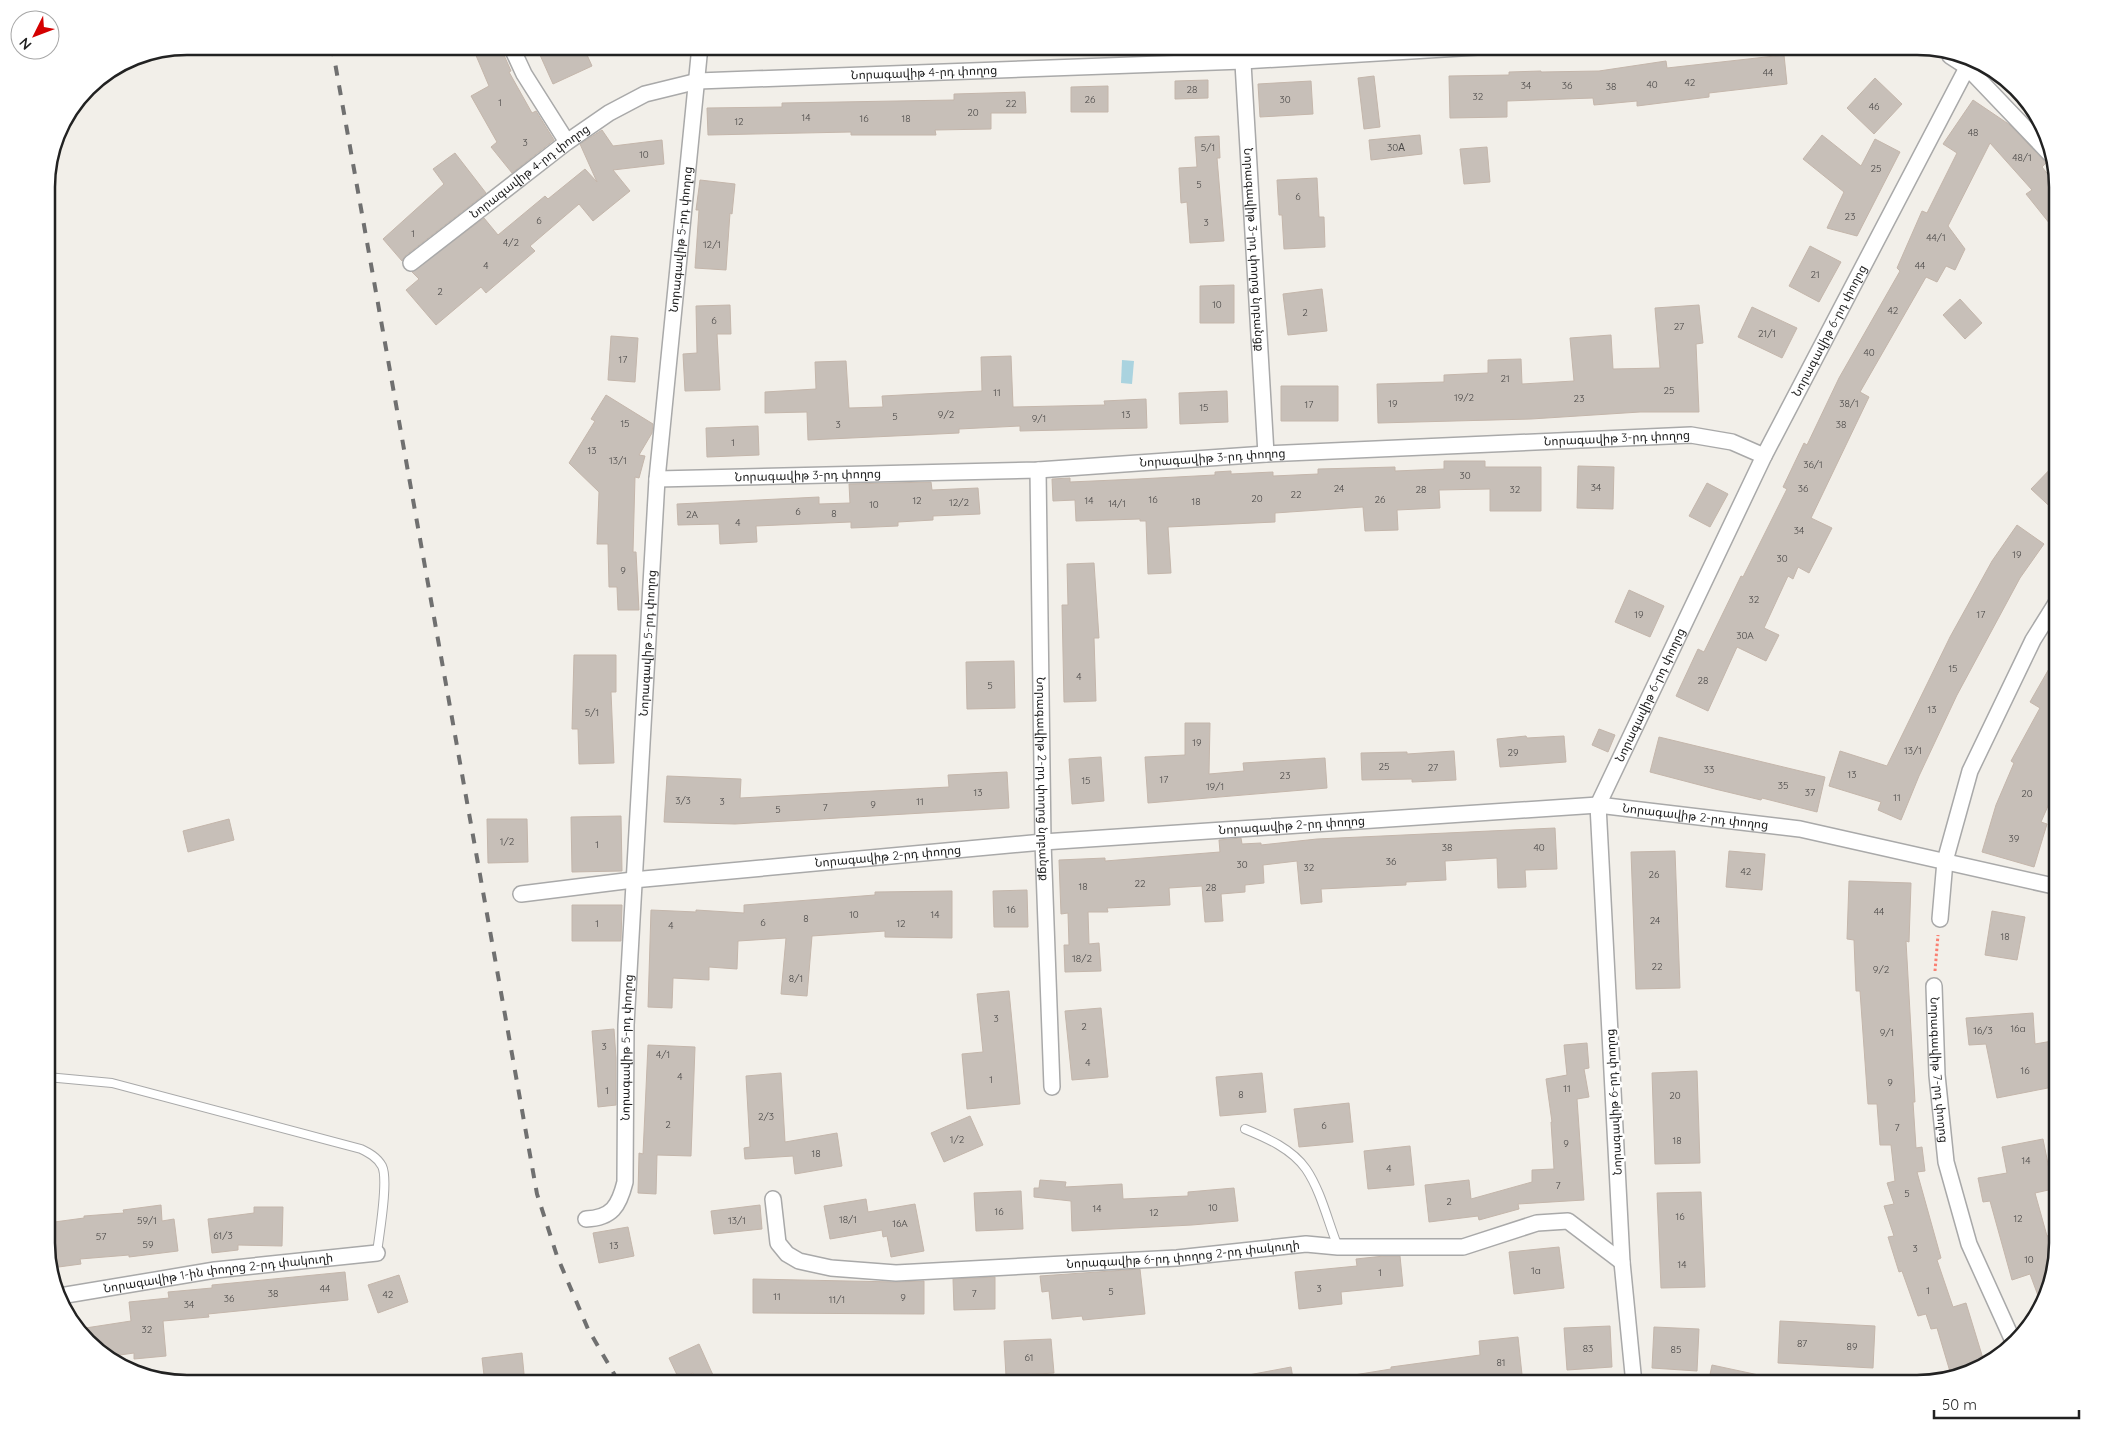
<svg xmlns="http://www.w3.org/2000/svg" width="2104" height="1430" viewBox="0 0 2104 1430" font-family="Quicksand,'Noto Sans Armenian',sans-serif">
<rect width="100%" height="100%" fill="#f2efe9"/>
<path fill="#aad3df" d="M1122,360l12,1 -2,23 -11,-1z"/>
<path fill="#c7bfb8" stroke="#c4b6ab" d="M472,46h28l11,25 -2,1 23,41 4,-2 18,29 -42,33 -21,-26 6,-5 -26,-46 18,-10z
M536,46h47l9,20 -39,18z
M1784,55l3,29 -78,9v4l-72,9v-5l-43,4 -1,-7 -86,3v16l-57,1 -1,-42 60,-1v-3l32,-1v1l58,-1 67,-10 1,7z
M1374,76l6,51 -16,2 -6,-51z
M1875,78l27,26 -28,30 -27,-26z
M1208,80v18l-33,1v-18z
M1311,81l2,33 -53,3 -2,-33z
M1108,86v26h-37v-25z
M1025,92l1,21h-35v16l-56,1 1,5h-85v-3l-143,3 -1,-27 75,-1v-4l172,-3v-6z
M1973,100l37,25 36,38 -4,4 16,20v47l-32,-40 6,-4 -42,-47 -42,83 17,23 -10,21 -9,-4 -9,16 -11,-5 -66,115 9,5 -58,121 21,10 -23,45 -11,-6 -5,12 -5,-3 -24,52 15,7 -13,26 -29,-14 -29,64 -32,-15 22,-47 6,3 37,-76 2,1 44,-88 -4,-2 21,-44 3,2 32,-67 61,-107 -3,-3 25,-57 5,2 30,-60 -14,-9z
M602,130l11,16 49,-6 2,24 -51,6 17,21 -37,30 -14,-17 -49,42 5,5 -49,42 -5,-6 -45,38 -30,-35 13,-11 -7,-7 72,-54 14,17 47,-39 3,3 37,-30 12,13 -17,-38z
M1420,135l2,19 -51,6 -2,-20z
M1822,135l39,31 14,-27 25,13 -43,84 -30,-8 17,-36 -41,-33z
M1219,136l1,22h-3l7,83 -34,2 -3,-41 -6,1 -2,-35 18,-1 -2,-30z
M1487,147l3,35 -26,2 -4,-35z
M455,153l31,40 -81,63 -3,5 -19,-22 61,-55 -11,-15z
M1317,178l2,39h5l1,30 -41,2 -2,-34h-3l-2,-35z
M700,180l35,4 -3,30 -2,-1 -4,57 -31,-2 4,-58h-3z
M1810,246l31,16 -22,40 -30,-16z
M1234,285v38h-34v-37z
M1322,289l5,42 -39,4 -5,-41z
M1960,299l22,24 -17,16 -22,-24z
M730,305l1,29h-14l3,56 -35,1 -2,-37 14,-1 -1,-47z
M1699,305l4,38 -7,1 3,68h-59l-109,7 -153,4 -1,-39 67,-2v-7l44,-2v-13l33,-1 1,25 52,-3 -4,-43 41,-3 2,34 47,-1 -5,-60z
M1752,307l45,21 -15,30 -44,-21z
M611,336l27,2 -3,44 -27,-2z
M1011,356l2,51 92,-2 -1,-4 42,-2 1,29 -127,3v-5l-61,3v4l-151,7 -1,-28 -42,1v-21l51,-3 -1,-27 31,-1 3,47 34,-1 -1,-11 100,-5 -1,-34z
M1281,386h57v35h-57z
M1227,391l1,31 -48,2 -1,-31z
M606,395l47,29 -1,9 -13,22 6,1 -6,22 -4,-1 -2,75h3l3,58h-21l-1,-23h-8l-1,-43h-11l2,-52 -30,-29 26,-42 -4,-2z
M758,426l1,29 -52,2 -1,-29z
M1444,461h41v6h56v44h-51v-22l-51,1 1,18 -43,2 1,20 -33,1 -2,-24 -88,6v9l-107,5 3,46 -23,1 -2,-53h-6v-2l-64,2 -1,-21 -22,1 -1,-22 18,-1v4l68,-3 77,-4v-3l16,-1v3l42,-2v4l45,-2v-5l40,-1 37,-1v4l49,-2z
M2058,461v53l-27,-25z
M1578,466l36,1 -1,42 -36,-1z
M931,482l1,8 46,-2 2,26 -47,2v4l-35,2v4l-47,2v-6l-95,4 1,16 -37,2 -1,-20 -41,1 -1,-21 142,-7v7l31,-1 -1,-19z
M1707,483l21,11 -18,33 -21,-11z
M2017,525l27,19 -24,34 -63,117 -38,81 -18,44 -23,-10 3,-8 -52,-16 11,-35 47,15 63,-129 42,-76z
M1094,563l5,75h-5l2,63 -32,1 -2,-97h6l-1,-41z
M1629,590l35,16 -14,31 -35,-15z
M2058,653v130l-17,39 6,2 -13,43 -52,-15 14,-47 18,-42 -3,-2 29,-53 -10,-6z
M574,655h42v37h-5l3,71 -35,1 -1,-35h-6z
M1014,661l1,47 -48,1 -1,-47z
M1185,723h25l-1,51 35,-3 -1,-8 82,-5 2,30 -179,15 -3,-46 40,-2z
M1599,729l16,6 -7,17 -16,-7z
M1526,736l1,2 37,-2 2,26 -66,5 -3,-28z
M1659,737l166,40 -8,35 -55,-14 -1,2 -46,-11 -65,-17z
M1454,751l2,29 -44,2v-3l-50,1 -1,-27 46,-1v2z
M1101,757l3,44 -32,3 -3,-45z
M1007,772l2,36 -274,16 -71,-2 3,-46 74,3 -1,19 209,-11 -1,-12z
M621,816l1,55 -50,1 -1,-55z
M229,819l5,21 -46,12 -5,-21z
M487,819h40l1,43 -40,1z
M1555,828l2,41 -32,1 1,17 -28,1 -1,-30 -52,3 1,19 -40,2v3l-85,4 1,13 -21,2 -4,-43 -34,4 1,18 -19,2v7l-24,2 2,27 -18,1 -3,-36 -33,2 1,17 -63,3 1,4h-20l1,32 10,-1 2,28 -36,1 -1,-27h5l-1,-32 -7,1 -2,-54 46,-2v3l115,-9 -1,-12 22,-2 1,6 19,-1v2l56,-6z
M1675,851l5,137 -44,1 -5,-137z
M1729,851l36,3 -3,36 -36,-3z
M1849,881l62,2 -2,59 -3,-1 9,161h-2l3,46 6,-1 3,24 -8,1 24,86 -4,2 16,47 13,-4 19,62 -34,10 -14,-47 -6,1 -5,-15 -8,2 -16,-45 -3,1 -11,-35 6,-1 -10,-30 10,-2 -7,-21 8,-2 -4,-36h-11l-3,-41h-9l-8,-113h-4l-2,-51 -7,-1z
M1027,890l1,37h-34l-1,-36z
M952,891v47l-67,-1v-6l-73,5 -5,60 -26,-2 5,-56 -48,3 -1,28 -28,-2v13l-36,-2 -1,30 -24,-1 3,-97 45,2v-2l48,3v-8l92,-7 39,-3v-3z
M572,905h50l-1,36h-49z
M1992,911l33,6 -8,43 -32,-5z
M1009,991l11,113 -53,5 -5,-55 21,-2 -6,-58z
M1101,1008l7,69 -36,3 -7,-69z
M2033,1013l2,31 23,-4v46l-61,12 -11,-54 -17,1 -3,-27z
M614,1029l2,29v47l-18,2 -6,-76z
M1587,1043l2,25 -5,1 5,28 -12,2 7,101 -66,4 1,5 -40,11 -1,-4 -49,6 -4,-37 44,-5 2,19 61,-17v-12l22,-1 -3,-47h1l-6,-43 21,-4 -3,-30z
M648,1045l47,2 -4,109 -34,-1 -1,39 -18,-1 1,-40 4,1z
M1697,1071l3,92 -45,1 -3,-91z
M781,1073l4,69 52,-9 5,33 -47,8 -2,-18 -48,3 -1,-11 6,-1 -4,-71z
M1262,1073l4,39 -46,4 -4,-39z
M1349,1103l4,39 -54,5 -5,-38z
M970,1116l13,29 -39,17 -13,-29z
M2043,1139l10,50 -18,4 12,43 11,-3v10l-18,58 -10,-27 -18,6 -22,-79 -7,1 -5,-24 29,-5 -5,-26z
M1410,1146l4,39 -46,4 -4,-38z
M1040,1180l26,2 -1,5 57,-3 1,15 65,-3v-4l46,-4 4,33 -46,4 -120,6 -1,-30 -37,-4v-9h5z
M1021,1191l2,38 -47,2 -2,-38z
M1701,1192l4,95 -44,1 -4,-95z
M866,1199l2,13 47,-8 9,47 -33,6 -4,-21 -4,1 -1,-7 -52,9 -6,-33z
M161,1205l1,16 12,-2 4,32 -49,6v-2l-49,4 1,5 -30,4 -4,-45 37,-5v-2l40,-3 -1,-3z
M760,1205l2,24 -48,5 -3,-23z
M254,1207h29l-1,39 -44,-1v5l-26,3 -4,-34 46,-6z
M628,1227l6,29 -35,7 -6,-30z
M1559,1247l5,41 -50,6 -5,-42z
M1384,1256h16l3,30 -62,6 1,12 -43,5 -4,-37 62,-6 -1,-7z
M1140,1269l5,45 -62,6 -1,-4 -30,3 -3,-28 -7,1 -2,-16z
M345,1272l3,28 -140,14 1,3 -46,4 3,35 -32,3v-6l-28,4 -27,-28 52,-8 -2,-19 40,-4 -1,-6 44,-4v-3z
M399,1275l9,27 -30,11 -10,-28z
M995,1277v32l-41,1 -1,-31z
M753,1279l143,3 28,-1v33l-171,-1z
M1780,1321l95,5 -2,42 -95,-5z
M1610,1326l2,41 -45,3 -3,-42z
M1654,1327l45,2 -2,42 -45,-3z
M1518,1337l5,47h-168l-1,-9 37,-6v-2l89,-12 -1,-14z
M1051,1339l3,34 -48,3 -2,-35z
M699,1344l18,40h-19l-5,-11 -14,6 -10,-21z
M522,1353l3,31h-40l-3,-26z
M1712,1365l56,12 -1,7h-59z
M1291,1367l3,17h-50l-1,-8z"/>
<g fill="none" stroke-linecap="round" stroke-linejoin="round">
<g stroke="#a9a9a9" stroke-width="10">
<path id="lane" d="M47,1077l65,6 249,66c8,4 16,8 21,17 7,14 -3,69 -5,87
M1245,1129c22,9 47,20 61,40 15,22 22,53 32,78"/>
</g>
<g stroke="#a9a9a9" stroke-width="18">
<g id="street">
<path d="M511,46l13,28 43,68"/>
<path id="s1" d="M1242,46l24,408"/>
<path d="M1950,56l17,11 83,87"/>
<path id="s2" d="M411,263l156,-121 42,-29 36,-19 53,-13 545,-20 251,-15"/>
<path id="s3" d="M1038,470l5,372 9,245"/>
<path id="s4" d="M657,479l381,-9 228,-16 425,-19 41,7 32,14"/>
<path id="s5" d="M521,894l112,-14 410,-38 555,-37 202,24 258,58"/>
<path d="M1940,919l5,-58 25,-90 63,-131 25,-40"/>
<path id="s6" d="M1934,986l3,89 9,87 23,82 44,97"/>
<path id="s7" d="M773,1199l5,44 9,11 12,7 32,7 65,5 281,-15 129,-14 32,3h125l74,-24 31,-2 54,41"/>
<path id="s8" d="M586,1219c26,-1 33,-13 39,-37l1,-157 31,-546 43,-433"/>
<path id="s9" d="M60,1296l155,-26 162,-17"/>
<path id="s10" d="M1634,1384l-12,-122 -24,-457 166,-349 206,-394"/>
</g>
</g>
<path stroke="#fa8072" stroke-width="3" stroke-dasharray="2.5 2.5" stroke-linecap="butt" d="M1935,971l3,-36"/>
<use href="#lane" stroke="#fff" stroke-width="8"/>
<use href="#street" stroke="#fff" stroke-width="15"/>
<path stroke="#707070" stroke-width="4" stroke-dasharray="10 10" stroke-linecap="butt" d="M332,46l205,1148 20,62 31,73 32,55"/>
</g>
<g text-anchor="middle" stroke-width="5" stroke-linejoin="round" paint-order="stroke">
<g font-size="10" fill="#4b4948">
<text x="1768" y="76">44</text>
<text x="1690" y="86">42</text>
<text x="1652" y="88">40</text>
<text x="1526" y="89">34</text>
<text x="1567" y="89">36</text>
<text x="1611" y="90">38</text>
<text x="1192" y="93">28</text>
<text x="1478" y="100">32</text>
<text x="1090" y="103">26</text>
<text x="1285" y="103">30</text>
<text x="500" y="106">1</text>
<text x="1011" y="107">22</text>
<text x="1874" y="110">46</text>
<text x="973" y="116">20</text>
<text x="806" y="121">14</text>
<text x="864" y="122">16</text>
<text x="906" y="122">18</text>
<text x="739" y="125">12</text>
<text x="1973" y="136">48</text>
<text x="525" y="146">3</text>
<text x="1208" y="151">5/1</text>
<text x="1396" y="151">30А</text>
<text x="644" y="158">10</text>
<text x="2022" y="161">48/1</text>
<text x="1876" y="172">25</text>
<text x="1199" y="188">5</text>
<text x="1298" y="200">6</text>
<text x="1850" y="220">23</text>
<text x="539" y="224">6</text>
<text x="1206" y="226">3</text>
<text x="413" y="237">1</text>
<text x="1936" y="241">44/1</text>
<text x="511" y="246">4/2</text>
<text x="712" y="248">12/1</text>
<text x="486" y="269">4</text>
<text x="1920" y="269">44</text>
<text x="1815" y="278">21</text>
<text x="440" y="295">2</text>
<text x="1217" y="308">10</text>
<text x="1893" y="314">42</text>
<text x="1305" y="316">2</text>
<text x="714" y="324">6</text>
<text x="1679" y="330">27</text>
<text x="1767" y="337">21/1</text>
<text x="1869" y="356">40</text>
<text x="623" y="363">17</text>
<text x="1505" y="382">21</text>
<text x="1669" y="394">25</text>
<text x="997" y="396">11</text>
<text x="1464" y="401">19/2</text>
<text x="1579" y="402">23</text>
<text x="1393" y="407">19</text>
<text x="1849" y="407">38/1</text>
<text x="1309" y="408">17</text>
<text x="1204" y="411">15</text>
<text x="946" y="418">9/2</text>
<text x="1126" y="418">13</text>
<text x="895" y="420">5</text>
<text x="1039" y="422">9/1</text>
<text x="625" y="427">15</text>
<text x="838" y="428">3</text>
<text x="1841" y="428">38</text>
<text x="733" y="446">1</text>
<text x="592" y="454">13</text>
<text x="618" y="464">13/1</text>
<text x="1813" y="468">36/1</text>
<text x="1465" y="479">30</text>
<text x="1596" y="491">34</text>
<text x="1339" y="492">24</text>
<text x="1803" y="492">36</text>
<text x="1421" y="493">28</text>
<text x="1515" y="493">32</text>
<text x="1296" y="498">22</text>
<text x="1257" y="502">20</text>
<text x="1153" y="503">16</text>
<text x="1380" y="503">26</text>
<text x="917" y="504">12</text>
<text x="1089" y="504">14</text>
<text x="1196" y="505">18</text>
<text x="959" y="506">12/2</text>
<text x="1117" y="507">14/1</text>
<text x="874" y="508">10</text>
<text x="798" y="515">6</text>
<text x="834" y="517">8</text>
<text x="692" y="518">2A</text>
<text x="738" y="526">4</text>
<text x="1799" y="534">34</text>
<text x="2017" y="558">19</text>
<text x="1782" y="562">30</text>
<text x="623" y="574">9</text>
<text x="1754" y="603">32</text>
<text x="1639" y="618">19</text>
<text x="1981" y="618">17</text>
<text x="1745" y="639">30A</text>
<text x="1953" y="672">15</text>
<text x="1079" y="680">4</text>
<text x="1703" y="684">28</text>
<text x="990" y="689">5</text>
<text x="1932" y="713">13</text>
<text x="592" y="716">5/1</text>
<text x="1197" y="746">19</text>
<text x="1913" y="754">13/1</text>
<text x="1513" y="756">29</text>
<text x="1384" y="770">25</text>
<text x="1433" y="771">27</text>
<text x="1709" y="773">33</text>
<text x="1852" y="778">13</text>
<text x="1285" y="779">23</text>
<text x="1164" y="783">17</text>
<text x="1086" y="784">15</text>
<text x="1783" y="789">35</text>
<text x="1215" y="790">19/1</text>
<text x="978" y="796">13</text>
<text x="1810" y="796">37</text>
<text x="2027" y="797">20</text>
<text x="1897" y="801">11</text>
<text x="683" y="804">3/3</text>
<text x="722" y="805">3</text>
<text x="920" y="805">11</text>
<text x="873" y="808">9</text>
<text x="825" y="811">7</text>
<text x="778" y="813">5</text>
<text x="2014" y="842">39</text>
<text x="507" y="845">1/2</text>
<text x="597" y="848">1</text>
<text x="1447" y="851">38</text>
<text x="1539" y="851">40</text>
<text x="1391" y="865">36</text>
<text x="1242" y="868">30</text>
<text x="1309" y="871">32</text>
<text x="1746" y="875">42</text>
<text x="1654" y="878">26</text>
<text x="1140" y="887">22</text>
<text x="1083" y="890">18</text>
<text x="1211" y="891">28</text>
<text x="1011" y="913">16</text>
<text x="1879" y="915">44</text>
<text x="854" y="918">10</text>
<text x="935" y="918">14</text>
<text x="806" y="922">8</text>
<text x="1655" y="924">24</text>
<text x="763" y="926">6</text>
<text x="597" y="927">1</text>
<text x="901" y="927">12</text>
<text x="671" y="929">4</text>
<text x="2005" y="940">18</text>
<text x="1082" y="962">18/2</text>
<text x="1657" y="970">22</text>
<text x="1881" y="973">9/2</text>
<text x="796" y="982">8/1</text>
<text x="996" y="1022">3</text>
<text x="1084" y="1030">2</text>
<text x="2018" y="1032">16a</text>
<text x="1983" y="1034">16/3</text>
<text x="1887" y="1036">9/1</text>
<text x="604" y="1050">3</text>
<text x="663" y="1058">4/1</text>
<text x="1088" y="1066">4</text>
<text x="2025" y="1074">16</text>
<text x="680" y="1080">4</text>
<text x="991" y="1083">1</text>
<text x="1890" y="1086">9</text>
<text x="1567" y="1092">11</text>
<text x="607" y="1094">1</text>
<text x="1241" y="1098">8</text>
<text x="1675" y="1099">20</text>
<text x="766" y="1120">2/3</text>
<text x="668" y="1128">2</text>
<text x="1324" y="1129">6</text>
<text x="1897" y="1131">7</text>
<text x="957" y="1143">1/2</text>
<text x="1677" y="1144">18</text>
<text x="1566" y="1147">9</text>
<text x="816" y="1157">18</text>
<text x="2026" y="1164">14</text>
<text x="1389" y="1172">4</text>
<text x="1558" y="1189">7</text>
<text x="1907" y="1197">5</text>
<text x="1449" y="1205">2</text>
<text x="1213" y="1211">10</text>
<text x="1097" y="1212">14</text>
<text x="999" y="1215">16</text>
<text x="1154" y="1216">12</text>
<text x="1680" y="1220">16</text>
<text x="2018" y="1222">12</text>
<text x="848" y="1223">18/1</text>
<text x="147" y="1224">59/1</text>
<text x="737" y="1224">13/1</text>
<text x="900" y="1227">16A</text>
<text x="223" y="1239">61/3</text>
<text x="101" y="1240">57</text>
<text x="148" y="1248">59</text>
<text x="614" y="1249">13</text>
<text x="1915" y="1252">3</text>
<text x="2029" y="1263">10</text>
<text x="1682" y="1268">14</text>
<text x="1536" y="1274">1a</text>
<text x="1380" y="1276">1</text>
<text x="325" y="1292">44</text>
<text x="1319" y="1292">3</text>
<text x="1928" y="1294">1</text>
<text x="1111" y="1295">5</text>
<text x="273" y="1297">38</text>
<text x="974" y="1297">7</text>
<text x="388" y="1298">42</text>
<text x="777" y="1300">11</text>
<text x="903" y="1301">9</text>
<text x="229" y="1302">36</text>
<text x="837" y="1303">11/1</text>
<text x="189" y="1308">34</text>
<text x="147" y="1333">32</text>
<text x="1802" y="1347">87</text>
<text x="1852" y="1350">89</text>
<text x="1588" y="1352">83</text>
<text x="1676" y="1353">85</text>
<text x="1029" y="1361">61</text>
<text x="1501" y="1366">81</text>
</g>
<g font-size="12" fill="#222" stroke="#fff">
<text dy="4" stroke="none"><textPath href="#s2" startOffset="570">Նորագավիթ 4-րդ փողոց</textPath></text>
<text dy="4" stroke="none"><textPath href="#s2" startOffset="150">Նորագավիթ 4-րդ փողոց</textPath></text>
<text dy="4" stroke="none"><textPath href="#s8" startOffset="1004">Նորագավիթ 5-րդ փողոց</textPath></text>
<text dy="4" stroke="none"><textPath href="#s1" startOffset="204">Նորագավիթ 3-րդ փողոց նրբանցք</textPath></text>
<text dy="4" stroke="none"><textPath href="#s10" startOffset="1108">Նորագավիթ 6-րդ փողոց</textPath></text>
<text dy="4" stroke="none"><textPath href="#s4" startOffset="961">Նորագավիթ 3-րդ փողոց</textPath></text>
<text dy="4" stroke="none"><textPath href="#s4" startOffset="556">Նորագավիթ 3-րդ փողոց</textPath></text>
<text dy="4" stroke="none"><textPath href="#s4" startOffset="151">Նորագավիթ 3-րդ փողոց</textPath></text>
<text dy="4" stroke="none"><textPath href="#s8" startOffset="599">Նորագավիթ 5-րդ փողոց</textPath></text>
<text dy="4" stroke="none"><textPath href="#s10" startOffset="702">Նորագավիթ 6-րդ փողոց</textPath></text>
<text dy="4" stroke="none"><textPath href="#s3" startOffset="309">Նորագավիթ 2-րդ փողոց նրբանցք</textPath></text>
<text dy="4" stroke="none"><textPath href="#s5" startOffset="1179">Նորագավիթ 2-րդ փողոց</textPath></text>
<text dy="4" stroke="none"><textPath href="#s5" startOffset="774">Նորագավիթ 2-րդ փողոց</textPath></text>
<text dy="4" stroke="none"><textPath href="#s5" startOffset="369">Նորագավիթ 2-րդ փողոց</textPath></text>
<text dy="4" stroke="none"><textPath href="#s8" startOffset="194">Նորագավիթ 5-րդ փողոց</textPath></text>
<text dy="4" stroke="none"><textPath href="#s6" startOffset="84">Նորագավիթ 7-րդ փողոց</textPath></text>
<text transform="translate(1614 1102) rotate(-93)" y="4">Նորագավիթ 6-րդ փողոց</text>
<text dy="4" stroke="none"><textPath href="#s7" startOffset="458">Նորագավիթ 6-րդ փողոց 2-րդ փակուղի</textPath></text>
<text dy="4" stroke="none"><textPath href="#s9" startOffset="160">Նորագավիթ 1-ին փողոց 2-րդ փակուղի</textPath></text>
</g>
</g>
<path d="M0 0H2104V1430H0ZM187 55H1917A132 132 0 0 1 2049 187V1243A132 132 0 0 1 1917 1375H187A132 132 0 0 1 55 1243V187A132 132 0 0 1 187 55Z" fill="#fff" fill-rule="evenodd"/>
<path fill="none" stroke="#222" stroke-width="2.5" d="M187 55H1917A132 132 0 0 1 2049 187V1243A132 132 0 0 1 1917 1375H187A132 132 0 0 1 55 1243V187A132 132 0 0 1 187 55Z"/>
<g transform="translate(35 35) rotate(228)"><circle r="24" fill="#ffffff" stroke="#a7a7a7"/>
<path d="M0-4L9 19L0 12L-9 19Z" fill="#d40000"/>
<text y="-8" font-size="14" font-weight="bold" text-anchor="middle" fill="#222222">N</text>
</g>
<path d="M1934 1410v8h145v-8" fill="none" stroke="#222222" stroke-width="2.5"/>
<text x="1942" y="1410" font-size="15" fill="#222222" stroke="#ffffff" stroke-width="4" paint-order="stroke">50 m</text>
</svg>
